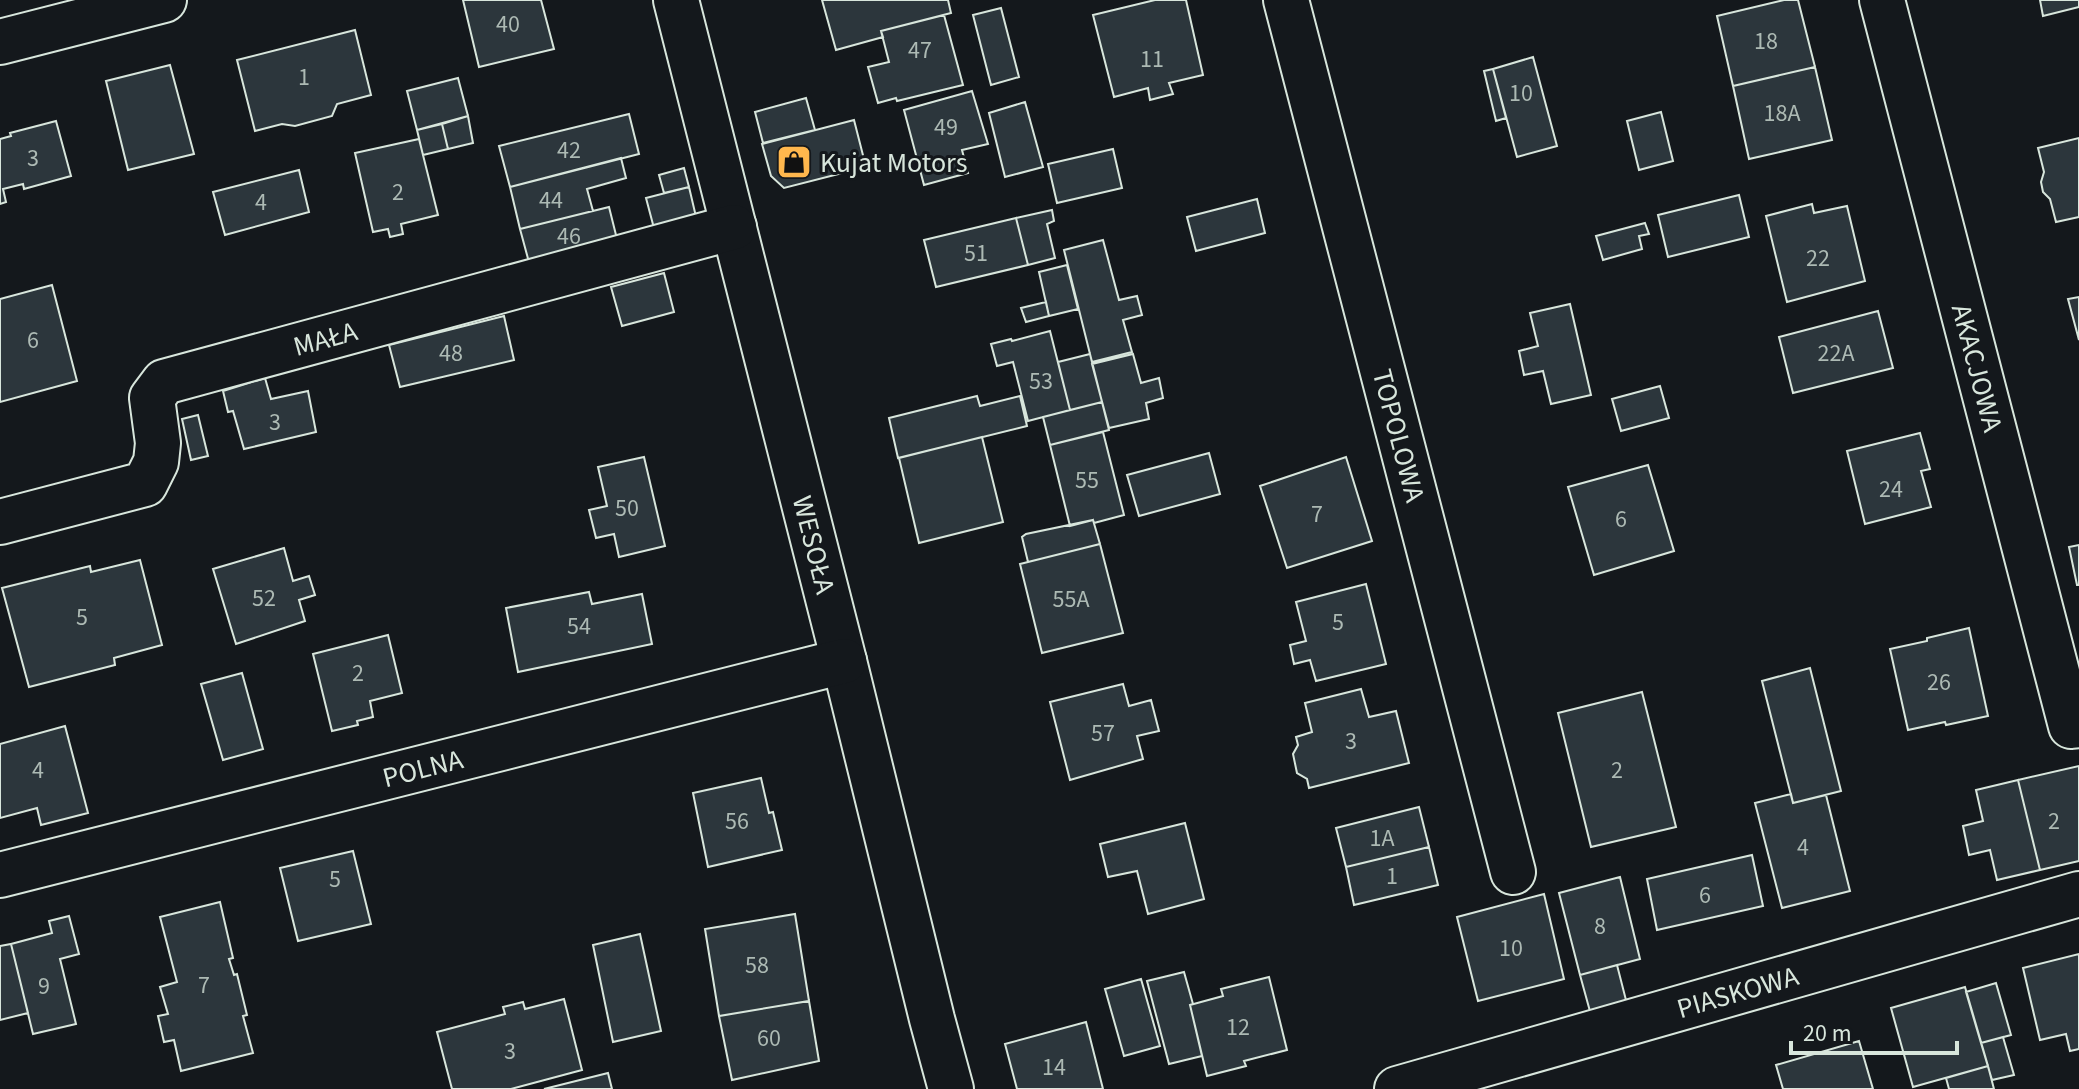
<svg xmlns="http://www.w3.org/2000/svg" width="2079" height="1089" viewBox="0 0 2079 1089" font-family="'Source Sans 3',sans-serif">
<rect width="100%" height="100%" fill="#14181c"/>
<path fill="#2c363c" stroke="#d8e6dc" stroke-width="2" d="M463,0h78l13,49 -75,18z
M822,0h126l3,13 -70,18 2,6 -47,13z
M1155,0h31l17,75 -34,8 4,11 -23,6 -2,-12 -34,9 -21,-82z
M1784,0h14l17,67 -82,19 -16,-70z
M2040,0h39v7l-36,9z
M1001,8l18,69 -28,8 -18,-70z
M944,15l19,70 -66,16 -1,-3 -18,5 -10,-36 21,-5 -8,-31z
M355,30l16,65 -34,9 -5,12 -37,10 -13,-2 -27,7 -18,-71z
M1533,57l24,89 -40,11 -24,-88z
M170,65l24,89 -66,16 -22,-89z
M1815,67l17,73 -83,19 -16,-73z
M1493,69l13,49 -10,3 -12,-50z
M458,78l10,38 -51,14 -10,-39z
M972,91l16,53 -26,6 6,23 -44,12 -20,-75z
M806,98l9,32 -52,13 -8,-31z
M1025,102l18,65 -38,10 -16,-64z
M1661,112l12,49 -34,9 -12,-49z
M629,114l10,40 -129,33 -11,-41z
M468,116l5,27 -25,6 -6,-25z
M854,120l12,47 -82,21 -13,-12 -9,-32z
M56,121l15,55 -47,13 -1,-5 -20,5 3,13 -6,2v-65l11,-3 -1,-3z
M442,124l6,25 -25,6 -6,-25z
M2079,138v79l-23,5 -6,-23 -7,-7 -2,-10 3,-10 -6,-24z
M419,139l19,76 -37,9 2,10 -13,3 -2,-8 -15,3 -18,-79z
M1113,149l9,39 -65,15 -9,-39z
M621,158l5,20 -39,11 6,22 -73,18 -10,-42z
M684,168l5,19 -25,6 -5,-18z
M299,170l10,42 -84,23 -12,-43z
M689,187l8,34 -42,11 -9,-34z
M1739,195l10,42 -81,20 -10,-42z
M1257,199l8,34 -69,18 -9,-34z
M1812,204l2,9 33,-7 18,75 -78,21 -21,-86z
M609,207l9,36 -88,23 -10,-37z
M1052,210l2,11 -7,3 8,34 -27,7 -12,-47z
M1016,218l12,47 -92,22 -12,-47z
M1645,223l4,11 -10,2 3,13 -39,11 -7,-24z
M1103,240l16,60 18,-4 5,19 -19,5 9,32 -40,10 -28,-112z
M1067,265l11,44 -29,7 -10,-44z
M664,273l10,39 -52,14 -11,-39z
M52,285l25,96 -77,21v-103z
M2079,297v43l-11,-41z
M1046,302l3,14 -23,6 -5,-14z
M1570,304l21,91 -40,9 -8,-33 -19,4 -5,-24 19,-5 -8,-33z
M1878,311l15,57 -100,25 -14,-56z
M504,316l10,44 -114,27 -11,-42z
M1050,331l20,79 -42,11 -15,-59 -16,4 -6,-22 20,-5 1,2z
M1090,354l12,48 -32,8 -12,-48z
M1133,354l8,29 18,-5 4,20 -17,5 3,16 -40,9 -17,-64z
M265,378l6,21 37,-8 8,41 -72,17 -11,-38 -5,1 -5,-21z
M1660,386l9,32 -48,13 -9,-32z
M977,396l3,10 40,-10 7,30 -129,32 -9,-40z
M1102,402l7,28 -59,15 -7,-28z
M198,415l10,41 -17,4 -9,-41z
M1103,432l21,83 -30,8 -1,-3 -23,6 -20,-81z
M1920,433l10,36 -9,2 10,36 -66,17 -18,-73z
M982,437l21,85 -84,21 -20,-85z
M1209,453l11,41 -81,22 -12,-41z
M644,457l21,89 -46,11 -5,-23 -18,4 -7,-28 18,-4 -9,-39z
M1346,457l26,84 -85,27 -27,-82z
M1648,465l26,86 -80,24 -26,-88z
M1093,520l7,24 -72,18 -6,-25 4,-3z
M1100,544l23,89 -81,20 -22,-89z
M2079,545v40h-2l-8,-38z
M284,548l9,33 16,-5 6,19 -16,5 6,21 -69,23 -23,-75z
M140,560l22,85 -48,13 1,7 -86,22 -27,-99 88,-22 1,6z
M1366,584l20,80 -70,17 -6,-21 -16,4 -4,-19 16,-4 -10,-39z
M589,592l3,12 50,-10 10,50 -134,28 -12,-64z
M1969,628l19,88 -42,9 -1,-3 -37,8 -18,-81 37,-8v-3z
M388,635l14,58 -32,8 3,16 -16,4 1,4 -26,6 -19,-77z
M1810,668l31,123 -48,12 -31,-122z
M242,673l21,76 -40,11 -22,-76z
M1123,684l6,22 22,-6 8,31 -22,5 6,23 -73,21 -20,-78z
M1361,689l8,28 27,-6 13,52 -100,25 -2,-9 -10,-6 -4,-19 5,-9 -2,-8 16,-5 -7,-29z
M1642,692l34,135 -85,20 -33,-134z
M65,726l23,87 -47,12 -4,-17 -37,10v-74z
M2079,766v95l-39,9 -22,-90z
M761,778l8,35 4,-1 9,38 -74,17 -15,-74z
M2018,780l22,90 -43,10 -7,-30 -21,5 -6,-29 20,-5 -7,-31z
M1791,794l2,9 33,-8 24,96 -68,17 -27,-105z
M1419,807l10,40 -83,20 -10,-39z
M1185,823l19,76 -56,15 -11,-43 -29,6 -8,-33z
M1429,847l9,38 -84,20 -8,-38z
M353,851l18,73 -73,17 -18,-73z
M1752,855l11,51 -106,24 -10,-51z
M1620,877l20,82 -60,16 -21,-82z
M1544,894l20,85 -86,22 -21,-84z
M220,902l13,56 -4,1 5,16 3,-1 10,41 -4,1 10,37 -72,18 -7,-31 -10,2 -6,-26 10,-2 -8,-27 17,-5 -17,-65z
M795,914l14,87 -90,15 -14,-87z
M69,916l10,38 -19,5 16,65 -43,10 -22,-90 41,-11 -3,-12z
M640,934l21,97 -48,11 -20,-97z
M11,944l17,69 -28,7v-74z
M2079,954v95l-9,2 -4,-17 -26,6 -17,-72z
M1617,965l10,39 -36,11 -11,-40z
M1184,972l9,32 -3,1 12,51 -33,8 -22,-83z
M1269,977l18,73 -43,11 2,5 -39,10 -17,-71 33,-9 -2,-7z
M1141,979l19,67 -36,10 -19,-67z
M1996,983l15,52 -30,8 -15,-51z
M1965,987l23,79 -75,21 -22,-79z
M564,999l18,71 -71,19h-59l-15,-57 68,-18 -2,-7 20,-5 2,7z
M809,1001l10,60 -87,19 -13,-64z
M1086,1022l17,67h-86l-12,-45z
M2003,1037l11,38 -22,5 -11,-37z
M1859,1041l14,48h-90l-7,-24z
M1988,1066l6,23h-45l-3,-11z
M608,1073l4,16h-68z"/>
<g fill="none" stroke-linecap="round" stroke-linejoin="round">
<g stroke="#d8e6dc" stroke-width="48">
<g id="street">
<path id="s1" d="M676,0l168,661 88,358 19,70"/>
<path id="s2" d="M1286,0l227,872"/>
<path id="s3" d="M1882,0l189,726 8,-1"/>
<path d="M0,42l164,-42"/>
<path id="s4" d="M0,522l145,-38 11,-22 2,-19 -6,-45 12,-16 570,-155"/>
<path id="s5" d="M0,875l844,-214"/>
<path id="s6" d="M1397,1089l682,-195"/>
</g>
</g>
<use href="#street" stroke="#14181c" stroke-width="44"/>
</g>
<defs>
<g id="shop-square" transform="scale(1.8)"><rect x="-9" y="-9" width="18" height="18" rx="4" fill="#ffb74d" stroke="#14181c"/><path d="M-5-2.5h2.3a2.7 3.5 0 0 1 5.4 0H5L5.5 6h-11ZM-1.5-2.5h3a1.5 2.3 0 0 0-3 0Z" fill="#111"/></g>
</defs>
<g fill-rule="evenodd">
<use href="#shop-square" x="794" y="162"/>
</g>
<g text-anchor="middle" stroke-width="6" stroke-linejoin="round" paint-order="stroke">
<g font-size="24" fill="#adbab4">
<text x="508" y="32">40</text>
<text x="1766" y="49">18</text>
<text x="920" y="58">47</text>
<text x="1152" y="67">11</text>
<text x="304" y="85">1</text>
<text x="1521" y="101">10</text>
<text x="1782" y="121">18A</text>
<text x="946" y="135">49</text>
<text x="569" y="158">42</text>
<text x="33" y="166">3</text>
<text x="398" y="200">2</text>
<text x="551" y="208">44</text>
<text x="261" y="210">4</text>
<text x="569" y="244">46</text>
<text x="976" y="261">51</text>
<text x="1818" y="266">22</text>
<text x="33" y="348">6</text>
<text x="451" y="361">48</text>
<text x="1836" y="361">22A</text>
<text x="1041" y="389">53</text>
<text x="275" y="430">3</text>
<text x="1087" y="488">55</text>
<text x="1891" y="497">24</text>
<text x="627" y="516">50</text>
<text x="1317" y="522">7</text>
<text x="1621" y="527">6</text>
<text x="264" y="606">52</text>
<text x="1071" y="607">55A</text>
<text x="82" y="625">5</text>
<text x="1338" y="630">5</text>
<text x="579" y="634">54</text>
<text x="358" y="681">2</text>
<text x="1939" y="690">26</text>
<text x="1103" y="741">57</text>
<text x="1351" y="749">3</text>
<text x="38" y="778">4</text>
<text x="1617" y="778">2</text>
<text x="737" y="829">56</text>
<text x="2054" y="829">2</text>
<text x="1382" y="846">1A</text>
<text x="1803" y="855">4</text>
<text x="1392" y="884">1</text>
<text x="335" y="887">5</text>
<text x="1705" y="903">6</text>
<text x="1600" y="934">8</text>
<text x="1511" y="956">10</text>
<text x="757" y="973">58</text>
<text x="204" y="993">7</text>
<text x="44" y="994">9</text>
<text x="1238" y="1035">12</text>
<text x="769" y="1046">60</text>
<text x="510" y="1059">3</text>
<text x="1054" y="1075">14</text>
</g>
<g font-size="28" fill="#d8e6dc" stroke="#14181c" text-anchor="start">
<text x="820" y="172">Kujat Motors</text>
</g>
<g font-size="28" fill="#d8e6dc" stroke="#14181c">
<text dy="10" stroke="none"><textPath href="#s4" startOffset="426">MAŁA</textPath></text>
<text dy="10" stroke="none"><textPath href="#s3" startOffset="380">AKACJOWA</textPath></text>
<text dy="10" stroke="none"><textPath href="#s2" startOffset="450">TOPOLOWA</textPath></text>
<text dy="10" stroke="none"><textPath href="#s1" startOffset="562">WESOŁA</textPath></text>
<text dy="10" stroke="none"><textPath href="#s5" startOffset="436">POLNA</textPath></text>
<text dy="10" stroke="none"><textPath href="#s6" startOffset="354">PIASKOWA</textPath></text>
</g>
</g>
<path d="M1791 1041v12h166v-12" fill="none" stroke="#d8e6dc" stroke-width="4"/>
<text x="1803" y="1041" font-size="24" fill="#d8e6dc" stroke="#14181c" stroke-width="6" paint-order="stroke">20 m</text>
</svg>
